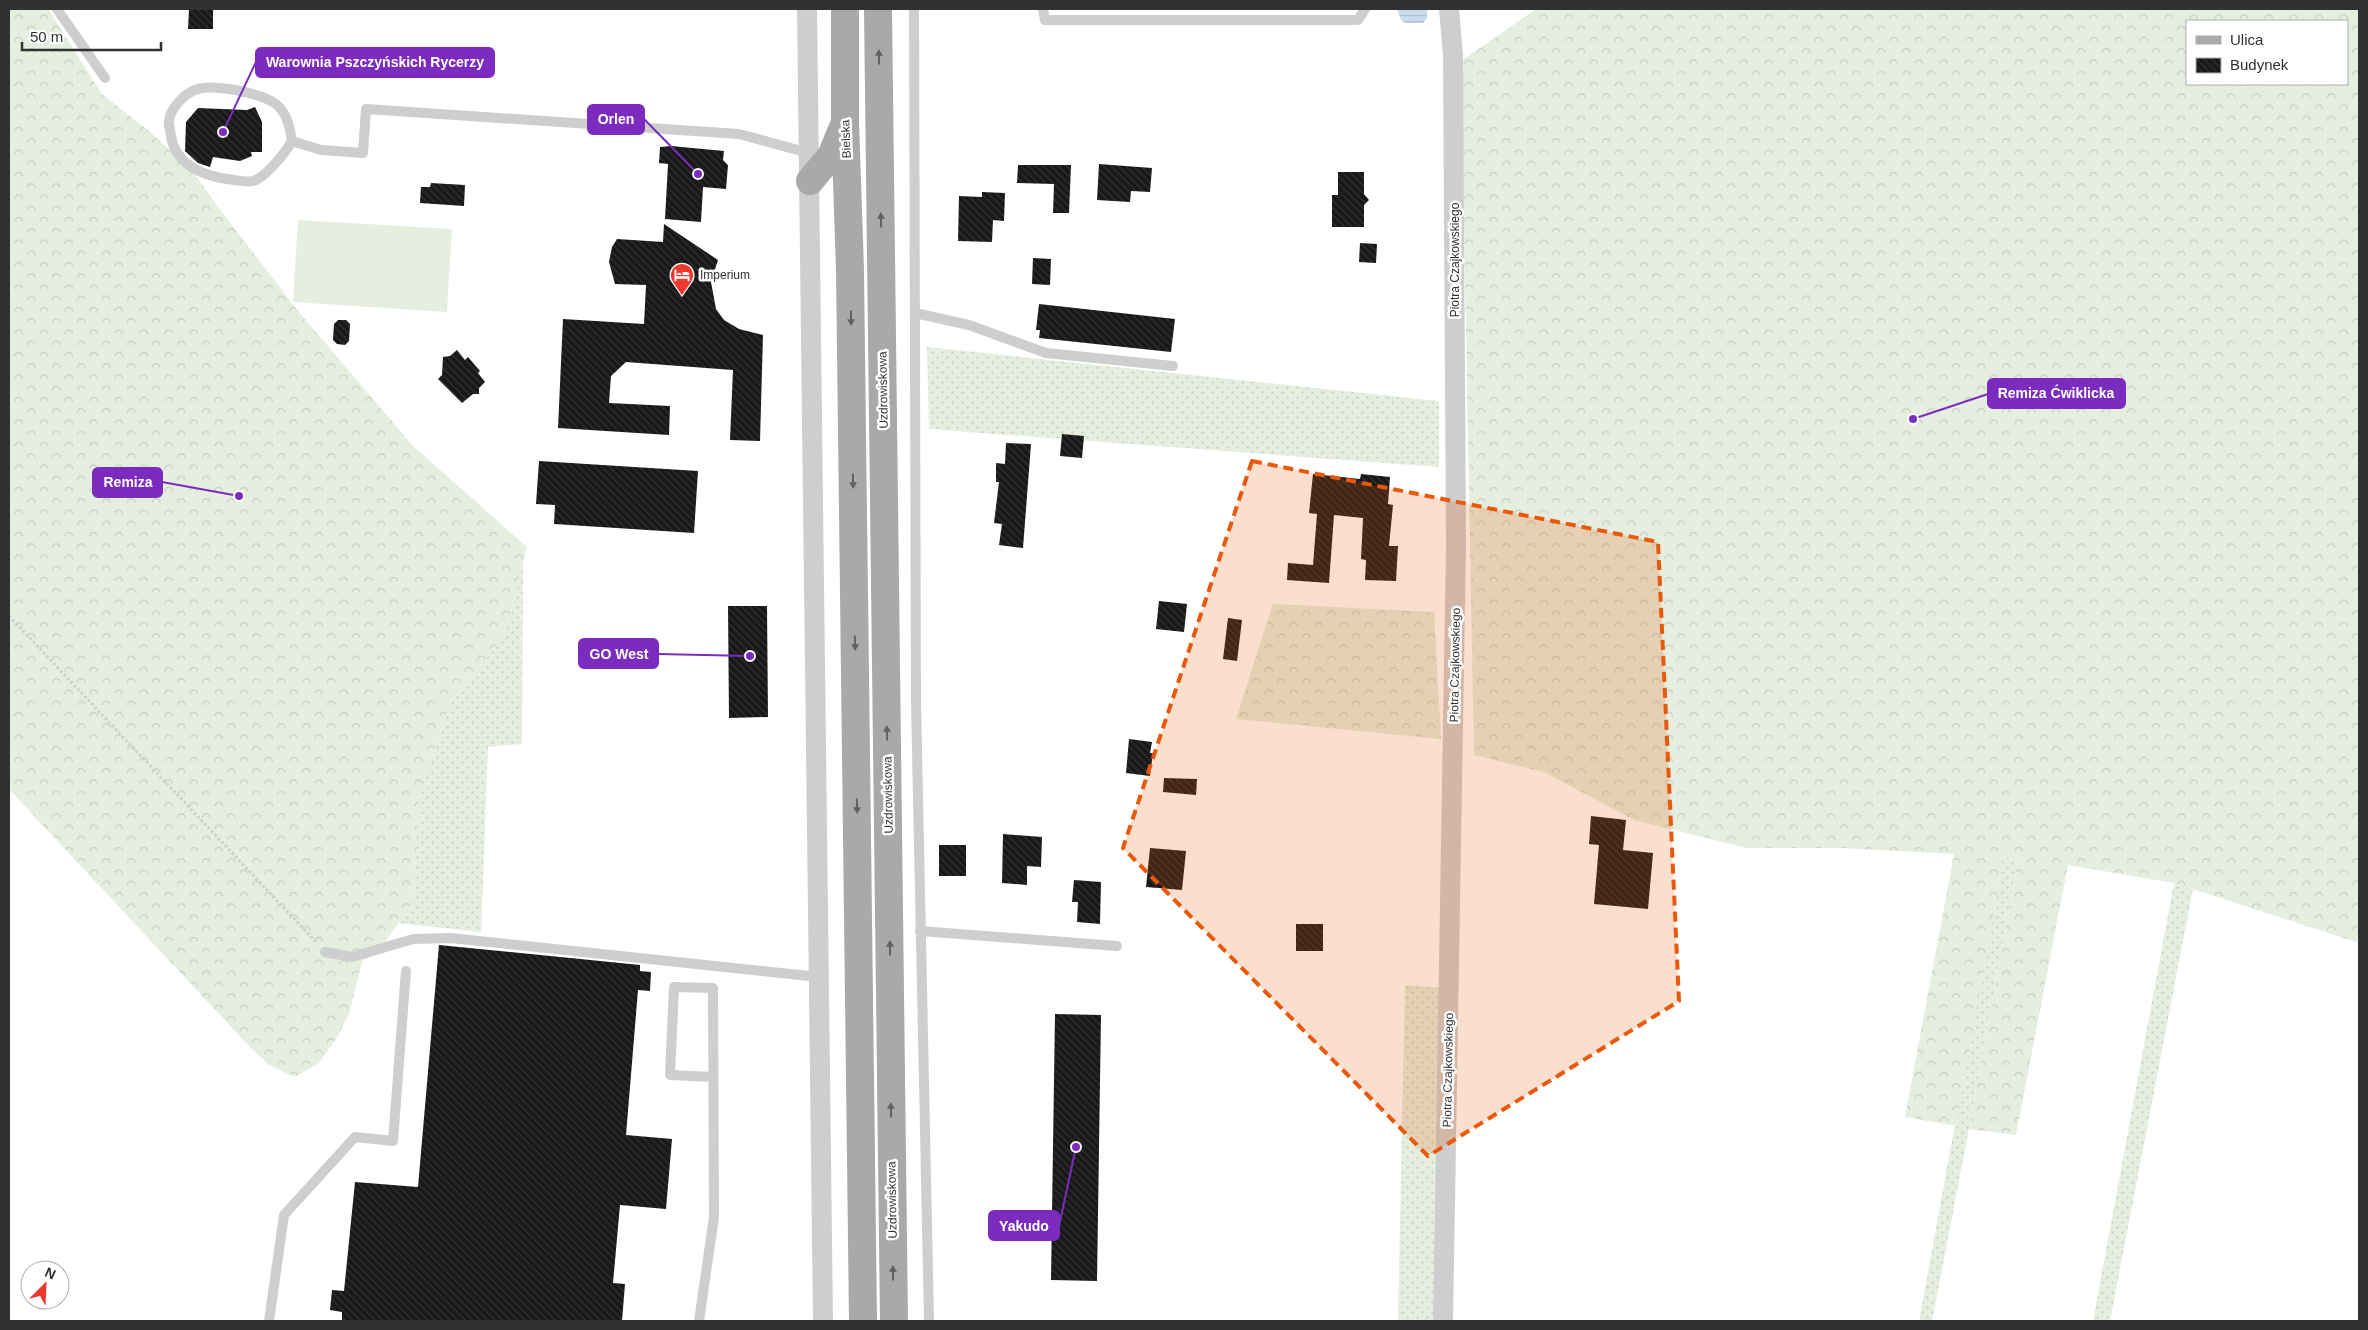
<svg xmlns="http://www.w3.org/2000/svg" width="2368" height="1330" viewBox="0 0 2368 1330" font-family="Helvetica,sans-serif">
<defs>
<pattern id="grass-dots" width="8" height="8" patternUnits="userSpaceOnUse" patternTransform="scale(1.25)"><rect width="8" height="8" fill="#e5eedf"/><path d="M2 2h.1M6 6h.1" fill="none" stroke="#c5cdc0" stroke-width="1.8" stroke-linecap="round"/></pattern>
<pattern id="forest-crowns" width="20" height="18" patternUnits="userSpaceOnUse" patternTransform="scale(1.25)"><rect width="20" height="18" fill="#e5eedf"/><path d="M2 6a3 3 0 1 1 6 0M12 15a3 3 0 1 1 6 0" fill="none" stroke="#c5cdc0"/></pattern>
<pattern id="water-rules" width="6" height="5" patternUnits="userSpaceOnUse" patternTransform="scale(1.25)"><rect width="6" height="5" fill="#cbdcee"/><path d="M0 2.5h6" fill="none" stroke="#afbdcd"/></pattern>
<pattern id="building-back-hatch" width="6" height="6" patternUnits="userSpaceOnUse" patternTransform="scale(1.25)"><rect width="6" height="6" fill="#181818"/><path d="M-1 5l2 2M0 0l6 6M5-1l2 2" fill="none" stroke="#313131"/></pattern>
</defs>
<rect width="100%" height="100%" fill="#fff"/>
<path fill="url(#grass-dots)" d="M927,347l512,54v66l-510,-38z
M523,563l-1,181 -34,3 -7,185 -83,-9 16,-22 5,-107 31,-90 51,-64 9,-24z
M2004,857l14,2 -49,270 -37,192h-13z
M2174,883l19,6 -83,432h-17z
M1405,985l38,3 -8,333h-37z"/>
<path fill="url(#forest-crowns)" fill-rule="evenodd" d="M9,9h39l54,85 48,38 43,40 28,39 77,100 115,135 114,101 -17,69 -9,24 -51,64 -31,90 -5,107 -31,44 -21,17 -13,52 -13,25 -17,24 -24,14 -26,-12 -23,-22 -237,-254z
M1536,9h823v934l-185,-60 -106,-18 -52,270 -47,-6 49,-270 -14,-2 -48,269 -51,-9 49,-263 -113,-6h-94l-113,-28 -90,-48 -70,-17 -13,-694zM2187,21h160v63h-160z
M1273,604l161,8 7,127 -205,-20z"/>
<path fill="#e5eedf" d="M298,220l154,9 -5,83 -154,-10z"/>
<path fill="url(#water-rules)" d="M1397,9h30v9l-4,5h-18l-4,-3z"/>
<path fill="url(#building-back-hatch)" d="M189,9h24v20h-25z
M255,107l7,15v30h-11l1,4 -12,5 -27,-4 -3,10 -12,-4 -13,-12 1,-29 12,-14 49,2z
M671,146l53,5 -1,9 5,5 -2,24 -23,-2 -2,35 -36,-3 3,-55 -9,-1 1,-16z
M1099,164l53,4 -2,24 -19,-1 -1,11 -33,-2z
M1018,165h53l-2,48h-16l1,-29 -37,-1z
M1338,172h26v22l5,6 -5,5v22h-32v-32h6z
M431,183l34,2 -1,21 -44,-3 1,-16h9z
M982,192l23,1 -1,28 -11,-1 -1,22 -34,-1 1,-45 23,1z
M664,224l54,36 -7,22 5,27 8,11 15,9 24,6 -3,106 -30,-1 3,-70 -107,-8 -15,14 -2,27 61,3 -1,29 -111,-7 5,-109 81,5 2,-39 -31,-1 -6,-22 3,-15 5,-8 46,3z
M1360,243l17,1 -1,19 -17,-1z
M1033,258l18,1 -1,26 -18,-1z
M1039,304l136,15 -4,33 -132,-14 1,-8h-4z
M338,320h8l4,4 -1,17 -4,4 -8,-1 -4,-4 1,-16z
M457,350l8,10 3,-3 12,14 -2,2 7,9 -6,6v6h-6l-11,9 -24,-24 4,-4 1,-18 7,-1z
M1062,434l22,2 -2,22 -22,-2z
M1006,443l25,1 -8,104 -24,-3 3,-21 -8,-1 5,-41h-3v-19l9,1z
M539,461l159,10 -4,62 -140,-9 1,-19 -19,-1z
M1313,474l47,5 1,-5 29,3 -2,27 5,1 -4,41h9l-2,35 -31,-1 1,-20 -5,-1 2,-41 -29,-3 -5,68 -42,-3 1,-17 25,2 4,-51 -8,-1z
M1159,601l28,3 -3,28 -28,-3z
M728,606h39l1,111 -39,1z
M1228,618l14,2 -5,41 -14,-2z
M1129,739l23,3 -2,11h3l-3,23 -24,-3z
M1164,778l33,1 -1,16 -33,-3z
M1591,816l35,4 -3,30 30,3 -5,56 -54,-5 5,-59 -10,-1z
M1003,834l39,3 -1,30 -14,-1v19l-25,-2z
M939,845h27v31h-27z
M1150,848l36,3 -4,39 -36,-3z
M1074,880l27,2 -1,42 -23,-2 1,-20h-6z
M1296,924h27v27h-27z
M439,945l201,20v6l11,1 -1,19 -12,-1 -12,145 46,4 -6,70 -46,-4 -7,78 12,1 -3,37h-280v-9l-12,-2 2,-20 12,1 11,-109 63,5z
M1055,1014l46,1 -4,266 -46,-1z"/>
<g fill="none" stroke-linecap="round" stroke-linejoin="round">
<path stroke="#cecece" stroke-width="3" stroke-dasharray="2.5 2.5" stroke-linecap="butt" d="M9,616l307,326"/>
<path stroke="#cecece" stroke-width="10" d="M57,9l48,69
M914,9l2,693 13,619
M1043,9l2,11h313l7,-11
M292,141c-6,11 -25,34 -36,39 -6,3 -15,1 -22,0 -27,-3 -58,-13 -63,-44 0,-4 -3,-11 -2,-15 1,-12 15,-27 26,-31 17,-7 66,3 81,14 11,9 14,24 16,37l29,9 42,3 3,-44 373,25 70,19
M915,313l54,12 77,28 127,13
M920,931l197,15
M325,952l27,5 61,-18 38,-1 368,39
M269,1321l15,-106 71,-78 38,4 13,-170
M699,1321l15,-104 -1,-229 -39,-1 -4,88 43,2"/>
<path stroke="#cecece" stroke-width="20" d="M807,9l16,1312
M1443,1321l13,-775 -3,-491 -4,-46"/>
<path stroke="#a9a9a9" stroke-width="28" d="M845,9v112l5,149 13,1051
M878,9l16,1312
M810,181l21,-25 12,-29"/>
</g>
<defs><path id="oneway-solid" d="M-6-.8H1V-3.2L6.5 0L1 3.2V.8H-6Z" transform="scale(1.25)"/></defs>
<g fill="#616161">
<use href="#oneway-solid" transform="translate(879 57) rotate(-91)"/>
<use href="#oneway-solid" transform="translate(881 220) rotate(-91)"/>
<use href="#oneway-solid" transform="translate(851 318) rotate(89)"/>
<use href="#oneway-solid" transform="translate(853 481) rotate(89)"/>
<use href="#oneway-solid" transform="translate(855 643) rotate(89)"/>
<use href="#oneway-solid" transform="translate(887 733) rotate(-91)"/>
<use href="#oneway-solid" transform="translate(857 806) rotate(89)"/>
<use href="#oneway-solid" transform="translate(890 948) rotate(-91)"/>
<use href="#oneway-solid" transform="translate(891 1110) rotate(-91)"/>
<use href="#oneway-solid" transform="translate(893 1273) rotate(-91)"/>
</g>
<path fill="#e8590c" fill-opacity="0.2" stroke="#e8590c" stroke-width="4" stroke-dasharray="10 6" stroke-linejoin="round" d="M1252,461l406,81 21,459 -251,155 -305,-308z"/>
<defs>
<g id="hotel-pin" transform="scale(1.25)"><path d="M0 17L-7.5 6A9.5 9.5 0 1 1 7.5 6Z" fill="#ed382e" stroke="#fff"/><path d="M-6-4.5h1.5V1H6V5H4.5V3h-9V5H-6ZM-4 0a1.8 1.8 0 1 1 3.6 0ZM.5 0V-2.5h3Q6-2.5 6 0Z" fill="#fff"/></g>
</defs>
<g fill-rule="evenodd">
<use href="#hotel-pin" x="682" y="275"/>
</g>
<g text-anchor="middle" stroke-width="5" stroke-linejoin="round" paint-order="stroke">
<g font-size="12" fill="#313131" stroke="#fff">
<text transform="translate(846 139) rotate(-92)" y="4">Bielska</text>
<text transform="translate(1455 260) rotate(-90)" y="4">Piotra Czajkowskiego</text>
<text transform="translate(883 390) rotate(-91)" y="4">Uzdrowiskowa</text>
<text transform="translate(1455 665) rotate(-89)" y="4">Piotra Czajkowskiego</text>
<text transform="translate(888 795) rotate(-91)" y="4">Uzdrowiskowa</text>
<text transform="translate(1448 1070) rotate(-89)" y="4">Piotra Czajkowskiego</text>
<text transform="translate(892 1200) rotate(-91)" y="4">Uzdrowiskowa</text>
</g>
<g font-size="12" fill="#313131" stroke="#fff" text-anchor="start">
<text x="700" y="279">Imperium</text>
</g>
</g>
<path fill="none" stroke="#7b2cbf" stroke-width="2" d="M223 132L256 62M698 174L644 119M1913 419L1988 394M239 496L162 482M750 656L658 654M1076 1147L1059 1226"/>
<g fill="#7b2cbf" stroke="#fff" stroke-width="2">
<circle cx="223" cy="132" r="5"/>
<circle cx="698" cy="174" r="5"/>
<circle cx="1913" cy="419" r="5"/>
<circle cx="239" cy="496" r="5"/>
<circle cx="750" cy="656" r="5"/>
<circle cx="1076" cy="1147" r="5"/>
</g>
<g fill="#7b2cbf" stroke="#7b2cbf" stroke-width="2">
<rect x="256" y="48" width="238" height="29" rx="5"/>
<rect x="588" y="105" width="56" height="29" rx="5"/>
<rect x="1988" y="379" width="137" height="29" rx="5"/>
<rect x="93" y="468" width="69" height="29" rx="5"/>
<rect x="579" y="639" width="79" height="29" rx="5"/>
<rect x="989" y="1211" width="70" height="29" rx="5"/>
</g>
<g font-size="14" text-anchor="middle" font-weight="bold" fill="#fff">
<text x="375" y="67">Warownia Pszczyńskich Rycerzy</text>
<text x="616" y="124">Orlen</text>
<text x="2056" y="398">Remiza Ćwiklicka</text>
<text x="128" y="487">Remiza</text>
<text x="619" y="659">GO West</text>
<text x="1024" y="1231">Yakudo</text>
</g>
<rect width="2368" height="1330" fill="none" stroke="#313131" stroke-width="20"/>
<rect x="2186" y="20" width="162" height="65" fill="#ffffff" stroke="#adadad"/>
<rect x="2196" y="36" width="25" height="8" fill="#a9a9a9" stroke="#adadad"/>
<text x="2230" y="45" font-size="15" fill="#313131">Ulica</text>
<rect x="2196" y="58" width="25" height="15" fill="url(#building-back-hatch)" stroke="#adadad"/>
<text x="2230" y="70" font-size="15" fill="#313131">Budynek</text>
<g transform="translate(45 1285) rotate(24)"><circle r="24" fill="#ffffff" stroke="#adadad"/>
<path d="M0-4L9 19L0 12L-9 19Z" fill="#ed382e"/>
<text y="-8" font-size="14" font-weight="bold" text-anchor="middle" fill="#313131">N</text>
</g>
<path d="M22 42v8h139v-8" fill="none" stroke="#313131" stroke-width="2.5"/>
<text x="30" y="42" font-size="15" fill="#313131" stroke="#ffffff" stroke-width="4" paint-order="stroke">50 m</text>
</svg>
